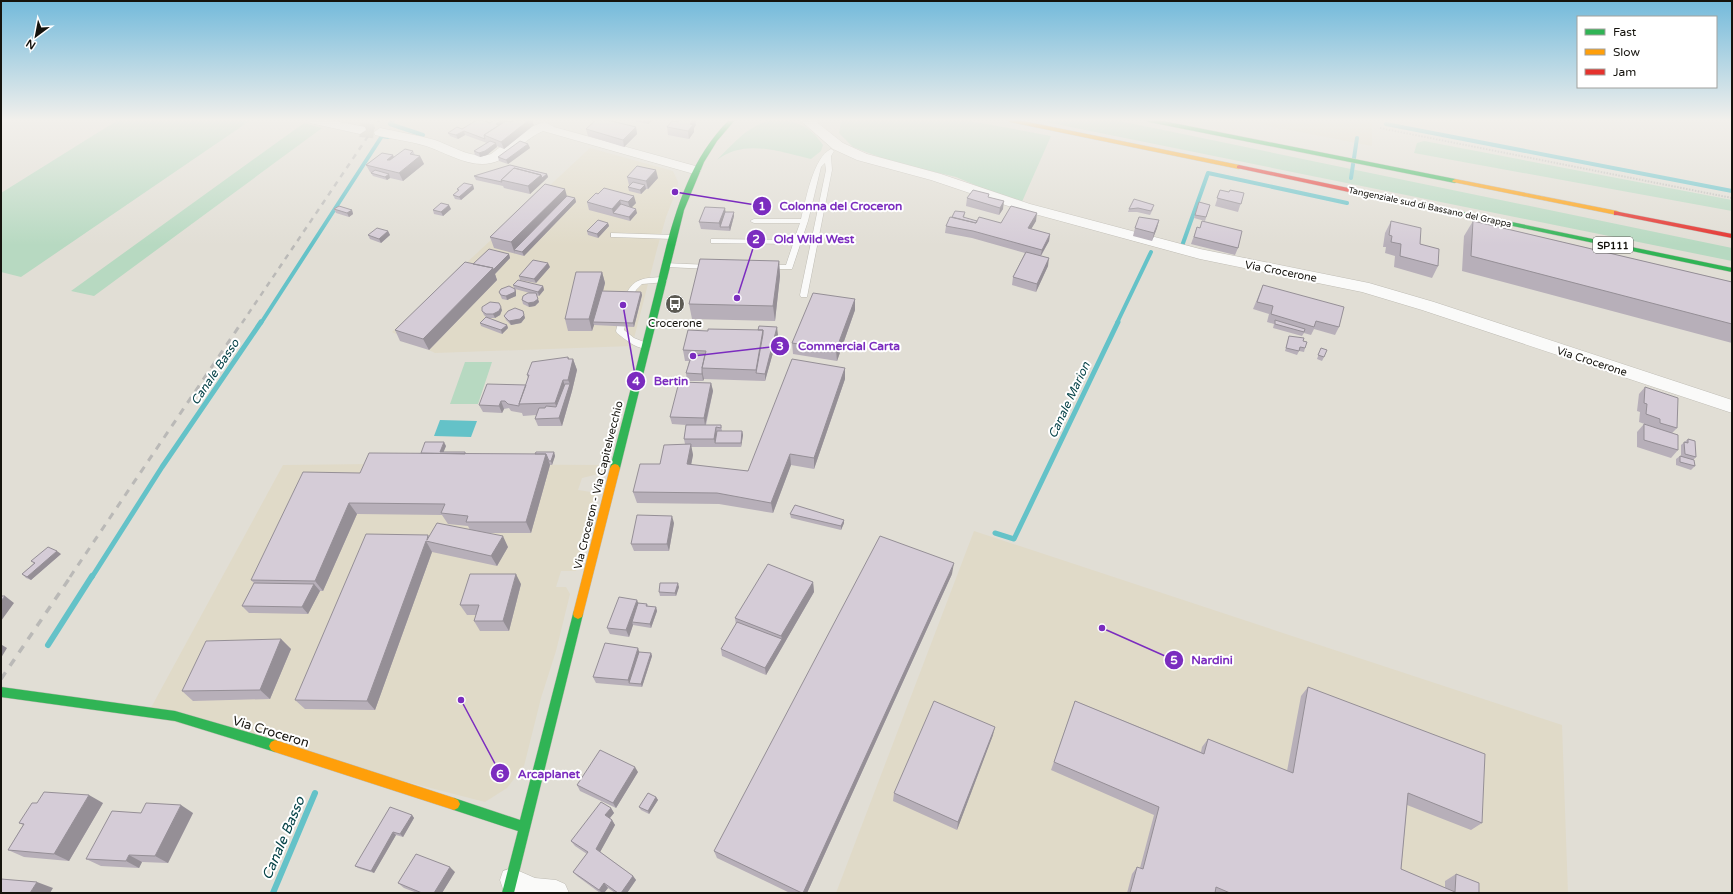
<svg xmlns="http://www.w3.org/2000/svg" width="1733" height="894" viewBox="0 0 1733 894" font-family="'Varela Round',sans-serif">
<rect width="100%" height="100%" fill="#e1ded5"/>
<path fill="#e0dac8" d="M1238,120h134v26z
M590,148l83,23 5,11 -1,7 -11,28 -9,32 -25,97 -197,7 -43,-21z
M376,464l229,1 -2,8 -21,5 -4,12 19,3 -21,78h-15l-5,16h10l4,7 -14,57 -15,47 -17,68 -17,22 -22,14 -338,-87 136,-250z
M974,531l588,194 6,168h-732z"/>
<path fill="#b7d9c1" d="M118,120h133l-230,157 -20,-5v-79z
M772,120c24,0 37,5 51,25l-2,6 -10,8c-31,-7 -66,-21 -94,1 16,-16 31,-35 55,-40z
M844,120h121l86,16 -30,68 -24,-8 -15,-8 -26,-11 -64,-15 -39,-15 -14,-14 2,-11z
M1036,120h79l617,128v13z
M304,123l18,5 -228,168 -23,-5z
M1424,141l308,59v11l-318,-58 3,-10z
M465,362h27l-14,42h-28z"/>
<path fill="#64c2c8" d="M440,420l37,1 -6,16 -37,-1z"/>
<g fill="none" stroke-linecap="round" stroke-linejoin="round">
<path stroke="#64c2c8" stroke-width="4" d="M393,120l-3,4 33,11
M1386,124l346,67
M1351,178l6,-40
M1179,246h3l26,-73 139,30
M261,323l121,-187 6,1
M1117,323l34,-71"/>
<path stroke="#64c2c8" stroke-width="5" d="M995,533l19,6 104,-217
M92,577l70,-110 99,-145"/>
<path stroke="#64c2c8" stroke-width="6" d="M48,645l44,-69
M273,893l42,-100"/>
<path stroke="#c2c0b7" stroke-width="14" stroke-dasharray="14 7" stroke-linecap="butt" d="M360,130l20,2"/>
<g stroke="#bfbcb4" stroke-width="1">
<path id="lane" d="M831,149l3,2 -3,5 1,14 -25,127h-6l-1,-2 26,-125 -1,-7 -4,4 -13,54 -16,48h-24l-4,-2 4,-2h18l7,-21 -82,-1v-4h3l80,1 6,-17h-46l-4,-2 4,-2h47c5,-19 12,-62 30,-70z
M611,233l62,2 4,2 -4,2 -59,-2h-3z
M664,263l46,2 4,2 -4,2 -43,-2h-3z
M663,277l4,3 -1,2 -24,2 -6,6 -6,14h-6l-1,-2c8,-23 17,-24 40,-25z
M624,311l4,3 -4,16 10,8 15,6 1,2 -1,2c-11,3 -24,-9 -32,-15l-1,-2 4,-17z"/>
</g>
<g stroke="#bfbcb4" stroke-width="1">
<path id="street" d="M309,120h22l34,7 1,3 -6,4 -50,-11z
M800,120h14l29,23 24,11 74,20 89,30 170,45 169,34 65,19 298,98v13l-310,-103 -60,-18 -162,-33 -180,-49 -89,-30 -74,-20 -24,-11z
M545,122l9,5 145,40 2,3 -2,3 -5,1 -151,-43c-17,7 -27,22 -43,29 -25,12 -50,-6 -74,-14 -16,-5 -34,-7 -51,-11l-1,-3 6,-4c18,4 37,7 55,12 17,6 38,20 56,14l33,-25z
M512,868l23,10 21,2 9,4 4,9h-57l-9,-4 -3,-9 3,-9z"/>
</g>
<g stroke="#bfbcb4" stroke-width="1">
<path id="fast" d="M729,120h6l-18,21 -13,21 -20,48 -64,258 -2,3h-6l-2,-3c14,-53 28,-106 41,-159 17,-66 28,-139 78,-189z
M1146,120h12l297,59 3,2 -3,2 -306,-61z
M1372,193l360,75v4l-362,-76 -1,-1z
M578,609l4,2 1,3 -69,279h-12l16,-62 -64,-21 -4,-2 -2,-4 2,-4 4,-2 66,22 53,-206 1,-3z
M1,687l174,24 100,29 4,2 2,4 -2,4 -4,2 -100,-31 -174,-24z"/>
</g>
<g stroke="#bfbcb4" stroke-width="1">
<path id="slow" d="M1007,120h11l221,45 3,2 -3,2 -229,-47z
M1455,179l162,32 4,2 -4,2 -164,-33 -1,-1z
M615,464l3,1 2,3 -37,146 -1,3 -4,2 -4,-2 -1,-3 37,-146 2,-3z
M275,740l179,58 4,2 2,4 -2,4 -4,2 -179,-58 -4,-2 -2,-4 2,-4z"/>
</g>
<g stroke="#bfbcb4" stroke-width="1">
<path id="jam" d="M1239,165l133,28 3,2 -3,2 -135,-29v-2z
M1614,211l118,23v4l-115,-23h-3z"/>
</g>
<path stroke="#bfbebb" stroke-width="2" stroke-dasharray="1.5 1.5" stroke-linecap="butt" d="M1380,128l352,70"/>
<use href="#lane" fill="#fafaf9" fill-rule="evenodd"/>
<use href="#street" fill="#fafaf9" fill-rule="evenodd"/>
<use href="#fast" fill="#30b455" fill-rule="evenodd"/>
<use href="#slow" fill="#ff9f0a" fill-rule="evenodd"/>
<use href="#jam" fill="#e5322d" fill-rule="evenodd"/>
<path stroke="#bab9b7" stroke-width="2.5" stroke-dasharray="5.5 5.5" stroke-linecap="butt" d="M242,323l137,-203"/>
<path stroke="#bab9b7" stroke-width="3" stroke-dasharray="7 7" stroke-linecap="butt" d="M70,577l172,-255"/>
<path stroke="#bab9b7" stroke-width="3.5" stroke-dasharray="8 8" stroke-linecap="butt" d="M1,679l70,-103"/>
</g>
<path fill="#b7afb9" d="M494,120h15l-2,1 4,1 23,3 -30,24 -7,-3 -10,9 -7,2 -5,-2 -1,-4 13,-8 -22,-8 -7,4 -8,-3 -2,-3 42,-10z
M589,120h18l29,7 1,7 -13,13 -36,-11 -2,-7 8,-8z
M633,120h20l-5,4 -15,-3z
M672,120h23l1,5 -2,3v4l-5,7 -21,-4 -1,-8 11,-6z
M528,144l2,4 -22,16 -9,-3 -1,-4z
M413,151l2,4 5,1 4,8 -21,17 -13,-3 -3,2 -14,-4 -2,-3 -1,-1 -4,-7 27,-10 1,3z
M547,174l1,3 -18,17 -26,-6 -1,-2 -27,-6 -2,-4z
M627,177l31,1 -10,11h-2l-5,5 -12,-3 -1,-4 3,-2h-2z
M473,185l1,4 -13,11 -6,-1 -2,-4 5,-4 -1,-2z
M1220,190l9,2 15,1 -6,19 -23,-6z
M596,193l40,10 -4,4 5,6 -7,8 -41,-11 -2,-8z
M567,196l8,2 1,4 -52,54 -30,-8 -4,-11z
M988,197l15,12 -4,6 -33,-9 1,-8z
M1134,199l19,10 -3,6 -13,-3h-9l1,-3z
M1199,202l11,3 -5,16 -11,-3z
M725,208v4h9v4l-4,15 -29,-2 -2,-7z
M334,209l18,1 1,4 -4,3 -13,-4z
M451,209l-8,7 -9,-2 -1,-4z
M965,212l-1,6 13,3 24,2 35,-2 -5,8 19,5 -1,7 -8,15 7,10 -12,26 -24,-7 1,-8 12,-24 -53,-15 -27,-5 1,-7 6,-9z
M1159,220l-2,8 -5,13 -19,-5 2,-8z
M1391,221l29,23 18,22 -6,12 -38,-11 1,-11 -10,-3 1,-6h-3l2,-14z
M1473,221l259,61v61l-270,-72 2,-35z
M608,223l1,3 -11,12 -10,-3 -1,-4z
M1197,227l3,1 38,20 -3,7 -44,-11z
M388,231l2,4 -9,8 -11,-4 -2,-4z
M509,254l1,4 -15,16 2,6 -68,70 -29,-9 -5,-11z
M779,261l1,15 -5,45 -83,-2 -3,-15z
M550,267l-14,16 -16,-3 -1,-4z
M602,272l3,11 -2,8 38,1 1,3 -8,32 -40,-2 -2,6h-24l-3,-12z
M513,285l30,1 1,4 -5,6 -3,-1 3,7 -4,4 -6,1 -6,-3 -1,-4 8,-7 -15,-4 1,3v4l-9,4 -5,-1 -3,-7 15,-4z
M1263,285l76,42 -4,8 -21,-6 -3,6 -7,-2 -2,3 -29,-8 1,-4 -7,-2 2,-8 -16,-5z
M855,299v11l-18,51 -44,-7 -1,-11z
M502,310l-2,5 -5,3h-6l18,7 1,3 -6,6 -21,-8 -1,-3 6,-6 -2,-2 -2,-4z
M523,311l2,7 -4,5 -10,2 -5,-5 -2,-4z
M758,330l20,5 -13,46 -61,-2 -1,2h-16l-1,-8 3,-12h-4l-2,-11 25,-19z
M1289,336l14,5 2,7 -1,4 -5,-1 -2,4 -12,-4 3,-11z
M1321,348l3,9 -2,4 -5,-2z
M568,357l1,2h4l4,11 -5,21 -10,35h-24l-3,-7 1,-4 -13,1 -1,-3 -11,-2 -2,-3 -5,1 -2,4 -19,-1 -4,-7 47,-20 2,-7 -1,-3z
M845,368v11l-31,90 -23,-4 -18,48 -54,-9 -82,-1 -4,-11 52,-48 -1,-5 2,-14 -14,-1 -2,-7 41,-34 2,8 -7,34h15l1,6h20l1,4 -2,12h-50l2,8 -2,10 57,6z
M1645,387l32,41 -5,5 6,17 -7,8 -34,-11v-15l7,-8 9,3 -14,-5 1,-10 -3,-1 2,-17z
M1688,439l8,18 -3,3 2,6 -4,4 -15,-5v-6l4,-3h1v-11z
M446,446l-3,6h22l1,2h69l19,-2 1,4 -3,9h-2l-19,68h-47l24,14 -11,19 -65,-14 -57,158 -70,-1 -10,-9 133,-165 1,1 41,-6 -2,-4 -20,-2 -6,-9 -85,-1 -34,77h-3l-12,23 -59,-1 -7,-7 12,-23 -3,-3 109,-107 61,-20z
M790,514l54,6v3l-3,7 -50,-12z
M674,523l-5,28h-35l-3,-7z
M61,554l-30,26 -5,-2 -4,-4 12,-11 -3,-2z
M952,574l-145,319h-17l-73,-35 -3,-7z
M813,582l1,10 -48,83 -44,-19 -1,-7 15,-24 -1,-7z
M521,584l-12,47h-29l-6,-10 2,-6h-9l-7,-10z
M679,587l-3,9h-16l-1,-4z
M638,603l9,1 1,2 8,1 1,4 -6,17 -18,-3 -4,12 -19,-3 -3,-6z
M281,639l10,10 -21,50 -77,2 -11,-10z
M639,652l12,1 1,3 -10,31 -46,-4 -3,-6z
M1308,687l174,136 -11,7 -64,-25 -6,64 44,19v-7l11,-7 23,19h-352l5,-19 5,-7 3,1 14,-53 -103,-45 24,-69 126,51 1,-5 6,-8 79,32 14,-75z
M993,735l-36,95 -64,-29 1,-8z
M638,772l-22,36 -36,-17 -3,-6z
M656,797l2,3 -9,14 -8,-4 -2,-3z
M103,803l-34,58 -45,-4 -16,-7 15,-25 -4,-2z
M611,808l3,5 -4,5 2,2 3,5 -15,27 33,24 3,4 -9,13h-12l-7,-5 -4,5h-4l-23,-17 -4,-4 14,-18 -12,-8 -4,-5z
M141,813h52l-25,50 -26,-1 -3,6 -38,-2 -15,-7z
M412,815l2,3 -11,19 -7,-2 -22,38 -16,-5 -3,-2z
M455,872l-13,21h-25l-13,-5 -6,-5z"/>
<path fill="#958f96" d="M502,120h7l-12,8 -1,-4z
M529,120h3l2,5 -30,24 -3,-7z
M648,120h5l-5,4z
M693,120h2l1,5 -2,3v4l-5,7 -1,-8 2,-7z
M636,127l1,7 -13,13 -1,-7z
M464,131l1,4 -7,4 -2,-4z
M496,143l1,4 -10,8 -7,2 -1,-4z
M528,144l2,4 -22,16 -2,-4z
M393,155l3,8 -9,-3z
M420,156l4,8 -21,17 -4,-8z
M656,170l2,8 -10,11 -2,-8z
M389,174l1,4 -3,2 -2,-3z
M547,174l1,3 -5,5 -1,-4z
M541,175l2,7 -13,12 -2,-8z
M473,185l1,4 -13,11 -2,-3z
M645,185l1,4 -5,5 -1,-4z
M565,189l3,11 -54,50 1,4 -4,-12z
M634,196l2,7 -6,6 -2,-7z
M575,198l1,4 -52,54 -2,-4z
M620,200l2,8 -9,5 -1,-4z
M1004,201l-1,8 -4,6 1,-7z
M449,205l2,4 -8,7 -2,-4z
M725,208l1,7 -6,12 -1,-4z
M636,209l1,4 -7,8 -1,-4z
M352,210l1,4 -4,3 -2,-4z
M734,212v4l-4,15 -1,-4z
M1037,213l-1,8 -9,15 1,-8z
M1159,220l-2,8 -5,13 2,-8z
M608,223l1,3 -11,12 -1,-4z
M388,231l2,4 -9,8 -2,-4z
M1050,234l-1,7 -9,16 2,-7z
M509,254l1,4 -15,16 2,6 -68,70 -6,-11 70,-71z
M1049,258l-1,8 -12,26 1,-8z
M779,261l1,15 -5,45 -2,-15z
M548,263l2,4 -14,16 -2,-4z
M602,272l3,11 -10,39h-2l1,3 -2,6 -3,-12z
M543,286l1,4 -5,6 -1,-4z
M515,289l1,3v4l-9,4 -1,-4z
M641,292l1,3 -8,32 -1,-4z
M538,299l1,3 -4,4 -6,1 -1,-4z
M855,299v11l-18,51 -1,-11z
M501,307l1,3 -2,5 -5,3 -2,-4z
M523,311l2,7 -4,5 -10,2 -2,-4z
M507,325l1,3 -6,6 -1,-4z
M777,327l1,8 -13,46v-7z
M763,330l1,11 -8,32v-3z
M568,357l3,9 2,-7 4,11 -5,21 -10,35 -3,-8v-4l-4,-11 8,-23 4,11 3,-7 -2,-4z
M845,368v11l-31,90v-11z
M702,371l2,8 -1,2 -1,-7z
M711,383l2,8 -8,35 -1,-8z
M501,401l3,8 -2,4 -3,-7z
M716,427l1,8 -2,8 -1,-4z
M742,431l1,4 -2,12v-4z
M444,442l2,4 -4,10 -2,-4z
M691,444l2,11 -4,20 -2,-11z
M554,452l1,4 -3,9 -1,-4z
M546,454l4,11 -19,68 -5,-11z
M790,454l1,11 -18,48 -2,-10z
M349,503l8,11 -34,77 -8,-10z
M672,516l2,7 -5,28 -2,-7z
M844,520v3l-3,7v-4z
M503,536l5,11 -11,19 -6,-10z
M426,541l6,11 -57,158 -8,-9z
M57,551l4,3 -30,26 -4,-3z
M954,563l-2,11 -145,319h-4z
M516,574l5,10 -12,47 -6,-10z
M813,582l1,10 -48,83 -1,-7 17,-29 -1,-3z
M678,583l1,4 -3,9 -1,-3z
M314,584l6,7 -12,23 -6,-7z
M5,596l9,7 -13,18v-20z
M637,600l3,7 -8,15 1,3 -4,12 -3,-7z
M656,607l1,4 -6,17 -1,-4z
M281,639l10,10 -21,50 -10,-9z
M2,645l5,3 -6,10v-11z
M638,648l2,6 -11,29 -1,-3z
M651,653l1,3 -10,31 -1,-3z
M995,727l-2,8 -36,95 1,-8z
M635,767l3,5 -22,36 -3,-5z
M89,795l14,8 -34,58 -15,-7z
M656,797l2,3 -9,14 -1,-3z
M181,805l12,8 -25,50 -13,-7z
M611,808l3,5 -6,7 -3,-5z
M412,815l2,3 -11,19 -3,-3z
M612,820l3,5 -16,29 -3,-5z
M393,832l3,3 -22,38 -3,-2z
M129,855l13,7 -3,6 -13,-7z
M450,867l5,5 -13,21h-8z
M633,876l3,4 -9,13h-6z
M37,882l16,6 -3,5h-20z
M604,883l4,5 -4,5h-2l-3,-3z"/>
<path fill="#d5ccd7" stroke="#958f96" d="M477,120h5l8,3 4,-3h8l-6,4 3,1 -15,10 1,4 -21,-8 -8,4 -8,-2 9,-6 5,2z
M514,120h15l-28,22 -17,-7 22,-14 5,1z
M596,120h11l29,7 -13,13 -37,-11z
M680,120h13l-3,4 3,1 -5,6 -21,-4 5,-6 6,1z
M490,141l6,2 -11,8 -6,2 -5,-2z
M520,141l8,3 -22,16 -8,-3z
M405,149l8,2 -3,3 10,2 -21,17 -33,-8 16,-12 11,2 -6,5h3z
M510,165l37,9 -5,4 -1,-3 -27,-7 -13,12 1,2 -28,-6z
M637,166l19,4 -10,11 -19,-4z
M514,168l27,7 -13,11 -27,-6z
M375,170l14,4 -4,3 -14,-4z
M633,182l12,3 -5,5 -12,-3z
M464,183l9,2 -14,12 -6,-2 6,-5 -2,-1z
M545,184l20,5 -54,53 -21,-5z
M604,188l30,8 -6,6 -8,-2 -8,9 -25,-7 9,-9 2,1z
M973,190l16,4 -1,3 16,4 -4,7 -33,-10z
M1220,190l9,2 1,-2 14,3 -3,11 -24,-6z
M567,196l8,2 -53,54 -8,-2z
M1134,199l20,6 -3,6 -13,-3 -9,1z
M1199,202l11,3 -4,12 -11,-2z
M441,203l8,2 -8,7 -8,-2z
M621,204l15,5 -7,8 -16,-4z
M339,206l13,4 -5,3 -13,-4z
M1011,206l26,7 -9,15 22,6 -8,16 -69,-19 -27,-5 4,-9 26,6 3,-6 22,6z
M705,207l20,1 -6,15 -20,-1z
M955,211l10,1 -2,5 14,4 -1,2 -24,-6z
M725,212h9l-5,15h-9z
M1139,217l20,3 -5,13 -19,-5z
M598,220l10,3 -11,11 -10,-3z
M1202,221l40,10 -4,17 -44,-11 3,-10 3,1z
M1391,221l30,7 -1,16 19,5 -1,17 -38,-10 1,-12 -10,-2 1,-6 -3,-1z
M1473,221l259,61v42l-261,-68z
M377,228l11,3 -9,8 -11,-4z
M489,249l20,5 -16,16v-2l-20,-4z
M1026,252l23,6 -12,26 -24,-7z
M700,259l79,2 -6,45 -84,-2z
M533,260l15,3 -14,16 -15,-3z
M465,262l28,6 -70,71 -28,-9z
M576,272h26l-13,47h-24z
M518,280l25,6 -5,6 -25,-7z
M1263,285l81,22 -5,20 -23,-6 -2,6 -43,-13 2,-8 -16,-4z
M509,286l6,3v3l-9,4 -5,-1 -2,-3 2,-3z
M602,291l39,1 -8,31 -40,-1z
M528,293h8l2,6 -4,3 -6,1 -6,-3 1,-4z
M813,293l42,6 -19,51 -44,-7z
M490,302l9,1 2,4 -2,4 -6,3h-7l-4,-3v-4z
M515,308l8,3 1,4 -4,4 -11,2 -5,-5 4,-5z
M486,317l21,8 -6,5 -21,-7z
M1275,320l30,9 -1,3 -29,-8z
M759,326l18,1 -12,47 -9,-1 7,-39v-4h-5z
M708,329l55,1 -7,40 -54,-2 4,-17 -23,-1 5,-20 20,1z
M1289,336l15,2 -1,3 4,1 -2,6 -5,-1 -1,4 -13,-3z
M1321,348l6,2 -3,7 -6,-2z
M692,354h13l-3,14v6l-16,-1z
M568,357v2h5l-5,21h-5l-8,23 -36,1 8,-23 2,-6h-2l5,-13z
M792,359l53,9 -31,90 -24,-4 -19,49 -54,-10 -84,-1 7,-28h20l4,-19 27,-1 -4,20 61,7z
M679,382l32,1 -7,35 -34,-1z
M487,384l39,1 -7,19v2l-11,-2 -3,-3h-4l-2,5 -20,-1z
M565,384h5l-11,34 -24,1 4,-11h6l1,-2 10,1z
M1645,387l33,11 -1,30 -17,-5v-4l-14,-5 1,-10 -3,-1z
M1644,424l34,11v15l-34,-10z
M686,425h35v3l-5,-1 -2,12h-30z
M717,431h25l-1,12h-26z
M1688,439l7,2 1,16 -11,-3 -1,-12 4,1z
M425,442h19l-4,10h25v2l-44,-1z
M536,452h18l-3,9h-2l-3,-7h-11z
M369,453l177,1 -20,68h-60l2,-6 -27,-3 4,-9 -96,-1 -34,78 -64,-1 52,-108 57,1z
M1680,456l14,4 1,6 -15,-4z
M795,505l49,15 -3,6 -51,-12z
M637,515l35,1 -5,28h-36z
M437,523l66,13 -12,20 -65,-15 -59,160 -72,-1 71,-166 62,1 -1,5z
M880,536l74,27 -151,330h-1l-88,-42z
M48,547l9,4 -30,26 -5,-3 13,-11 -4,-2z
M768,564l45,18 -32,54 -46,-18z
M470,574h46l-13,47h-29l5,-16h-19z
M254,583l60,1 -12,23 -60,-1z
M660,583h18l-3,10 -16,-1z
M1,596h4l-4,5z
M619,597l18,3 -11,30 -19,-2z
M638,603l9,1 -1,2 10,1 -6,17 -18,-2z
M737,622l45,17 -17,29 -44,-19z
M281,639l-21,51 -78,1 24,-50z
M605,643l33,5 -10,32 -35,-3z
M639,652l12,1 -10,31 -12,-1z
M1308,687l177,67 -3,69 -74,-30 -7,76 54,23 1,-18 23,9v10h-249l-14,-6 -1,6h-85l7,-26 6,2 16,-62 -105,-45 21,-61 129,53 4,-15 85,34z
M934,701l61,26 -37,95 -64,-29z
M600,750l35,17 -22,36 -36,-18z
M44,792l45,3 -35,59 -46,-4 16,-26 -5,-1 13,-20h5z
M648,793l8,4 -8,14 -9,-4z
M601,802l10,6 -6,7 7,5 -16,29 37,27 -12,17h-3l-14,-10 -5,7 -26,-18 15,-20 -17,-11z
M146,803l35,2 -26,51 -26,-1 -3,6 -40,-2 26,-48 29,2z
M390,807l22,8 -12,19 -7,-2 -22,39 -16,-5z
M416,854l34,13 -16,26h-12l-24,-10z
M1,879l36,3 -7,11h-29z"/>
<linearGradient id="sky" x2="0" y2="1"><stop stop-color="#73badb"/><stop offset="0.49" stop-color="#f2f0ec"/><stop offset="1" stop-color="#f2f0ec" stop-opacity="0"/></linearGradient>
<rect width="1733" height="245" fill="url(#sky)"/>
<defs>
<g id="bus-disc" transform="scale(1)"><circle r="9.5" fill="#5c5a53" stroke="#fff"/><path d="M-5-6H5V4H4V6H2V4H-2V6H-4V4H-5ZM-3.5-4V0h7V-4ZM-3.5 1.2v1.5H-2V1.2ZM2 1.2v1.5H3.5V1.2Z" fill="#fff"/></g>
</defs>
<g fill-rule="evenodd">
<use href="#bus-disc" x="675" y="304"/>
</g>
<g text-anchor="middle" stroke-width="4" stroke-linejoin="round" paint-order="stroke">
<g font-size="9" fill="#15130d" stroke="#fff">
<text transform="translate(1430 207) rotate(12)" y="3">Tangenziale sud di Bassano del Grappa</text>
</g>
<rect fill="#fff" stroke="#5b5a56" stroke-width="1" x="1593" y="237" width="40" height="16" rx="3"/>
<g font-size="10" font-weight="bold" fill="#15130d">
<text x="1613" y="249">SP111</text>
</g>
<g font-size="11" fill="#15130d" stroke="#fff">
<text transform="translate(1281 271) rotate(11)" y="4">Via Crocerone</text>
<text transform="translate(1592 361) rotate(18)" y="4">Via Crocerone</text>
<text transform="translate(598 485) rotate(-76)" y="4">Via Croceron - Via Capitelvecchio</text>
</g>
<g font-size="11" fill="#15130d" stroke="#fff">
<text x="675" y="327">Crocerone</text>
</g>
<g font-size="12" font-style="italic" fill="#064348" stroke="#fff">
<text transform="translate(215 372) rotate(-56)" y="4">Canale Basso</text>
<text transform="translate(1069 400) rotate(-65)" y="4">Canale Marion</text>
</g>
<g font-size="13" fill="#15130d" stroke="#fff">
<text transform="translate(271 731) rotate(17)" y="5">Via Croceron</text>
</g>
<g font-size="14" font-style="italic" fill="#064348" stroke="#fff">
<text transform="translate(283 838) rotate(-67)" y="5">Canale Basso</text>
</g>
</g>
<path fill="none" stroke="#7b2cbf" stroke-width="1.5" d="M675 192L762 206M737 298L756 239M693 356L780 346M623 305L636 381M1102 628L1174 660M461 700L500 773"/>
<g fill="#7b2cbf" stroke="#fff" stroke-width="1.5">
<circle cx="675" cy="192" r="4"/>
<circle cx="737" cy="298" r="4"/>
<circle cx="693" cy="356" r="4"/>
<circle cx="623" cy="305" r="4"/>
<circle cx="1102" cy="628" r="4"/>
<circle cx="461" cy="700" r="4"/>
<circle cx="762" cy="206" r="10"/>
<circle cx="756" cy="239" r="10"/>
<circle cx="780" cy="346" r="10"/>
<circle cx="636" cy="381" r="10"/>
<circle cx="1174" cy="660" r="10"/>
<circle cx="500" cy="773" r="10"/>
</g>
<g font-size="12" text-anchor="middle" font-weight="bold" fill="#fff">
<text x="762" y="210">1</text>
<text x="756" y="243">2</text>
<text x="780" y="350">3</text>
<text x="636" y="385">4</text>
<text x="1174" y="664">5</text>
<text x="500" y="778">6</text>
</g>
<g font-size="12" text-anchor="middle" font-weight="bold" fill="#7b2cbf" stroke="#fff" stroke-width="4" stroke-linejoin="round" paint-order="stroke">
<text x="841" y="210">Colonna del Croceron</text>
<text x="814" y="243">Old Wild West</text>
<text x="849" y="350">Commercial Carta</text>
<text x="671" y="385">Bertin</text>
<text x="1212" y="664">Nardini</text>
<text x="549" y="778">Arcaplanet</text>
</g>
<rect width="1733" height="894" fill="none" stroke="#15130d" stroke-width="4"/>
<rect x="1577" y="16" width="140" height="72" fill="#ffffff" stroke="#a1a19e"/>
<rect x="1585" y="29" width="20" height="6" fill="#30b455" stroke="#a1a19e"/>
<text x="1613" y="36" font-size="12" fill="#15130d">Fast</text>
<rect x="1585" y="49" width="20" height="6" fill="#ff9f0a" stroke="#a1a19e"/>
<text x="1613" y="56" font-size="12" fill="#15130d">Slow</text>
<rect x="1585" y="69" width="20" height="6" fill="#e5322d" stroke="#a1a19e"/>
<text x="1613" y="76" font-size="12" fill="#15130d">Jam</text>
<g transform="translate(36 36) rotate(212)" stroke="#ffffff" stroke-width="3" paint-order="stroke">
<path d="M0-3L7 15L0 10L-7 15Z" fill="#15130d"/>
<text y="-6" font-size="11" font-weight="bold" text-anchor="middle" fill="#15130d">N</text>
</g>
</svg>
